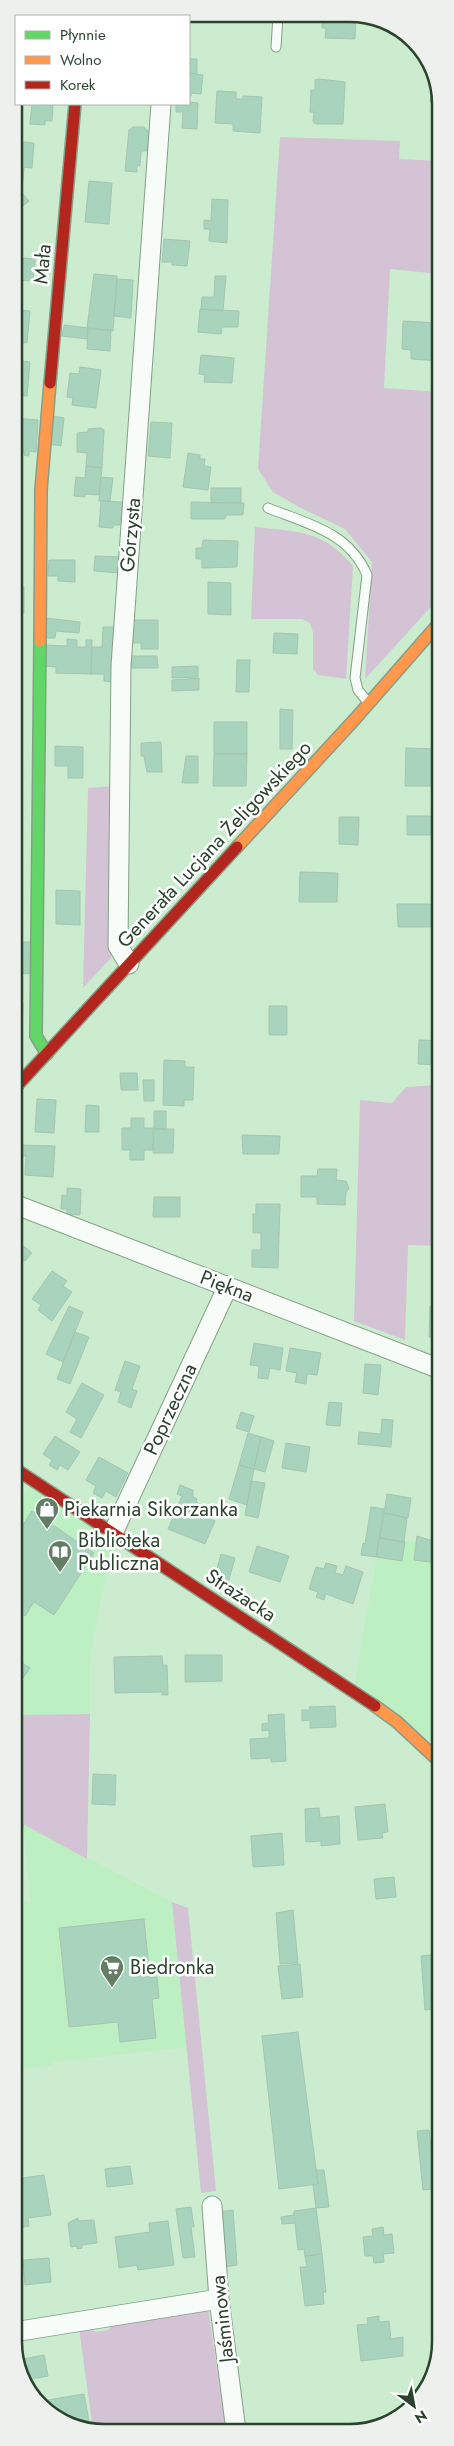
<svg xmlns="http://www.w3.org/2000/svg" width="454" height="2446" viewBox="0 0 454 2446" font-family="Jost,sans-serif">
<rect width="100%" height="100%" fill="#cbecce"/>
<path fill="#bcefc1" d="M29,1486l90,60 -10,14 -16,80 -3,19v55l-76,1v-197z
M417,1536l23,7v205l-85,-66 25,-144 35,4z
M23,1824l149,78 14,145 -133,15v3l-39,5v-172l17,5z"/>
<path fill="#d4c3d5" d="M280,137l120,4 -1,18 41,2v113l-50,-5 -6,119 56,4v205l-75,82 7,-117 -27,-33 -46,-22 -26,-15 -15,-23z
M255,527c44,5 68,3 98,39l-7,113 -28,-4 -5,-6v-36l-3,-10 -8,-4h-51z
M114,786l-3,172 -28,30 5,-200z
M440,1085v161l-32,-1 -3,95 -51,-19 6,-221 32,3 14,-16z
M90,1714l-3,145 -73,-40v-104z
M172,1902l16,6 28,283 -15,2z
M208,2307l18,124 -133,-1 -14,-102 10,-2 6,6 13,-2 7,-8z"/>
<path fill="#a8d3bc" stroke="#a6c5b1" d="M114,14h36v2h-36z
M309,16l47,1 -1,22 -30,-1 1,-10h-4v-11z
M189,59h8v15l-8,-1z
M189,73l14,2 -2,19 -10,-1v3h-2z
M319,79l26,3 -2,42h-26l-4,-2 1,-10h-4l1,-22h4v-10z
M434,89h4l2,4v50h-4v-35h-3l-3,-8z
M217,91l19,1v7h7v-3l19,1 -2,36 -27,-2v-7l-18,-1z
M189,102l9,1 -1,26 -15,-1 1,-16h-7v-8z
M32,104h21l-1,17h-7v4l-15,-1z
M133,127h11l5,5 -2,19h-6l-1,15 -3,-1v7l-12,-1 4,-41z
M14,141l20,2 -2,25 -8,-1 -2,26 7,8 -10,8 -5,-6z
M89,181l23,2 -3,41 -24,-2z
M212,199l16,1 -1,43 -18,-2 1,-12h-6v-9l7,1z
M164,239l26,2 -3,25 -15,-1v-3h-10z
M14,257l21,2 -2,22 -19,-1z
M94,274l23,2 -4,55 -26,-3z
M215,276h11l-3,35 -22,-2 1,-12h12z
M117,279l16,1 -2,38 -17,-2z
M200,309l39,2 -1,16h-16l-1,7 -23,-2z
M16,310l14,1 -3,32 -13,-1z
M403,321l37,2v38l-29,-2v-9l-9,-1z
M64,325l24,3 -1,11 -25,-3z
M88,328l23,2 -1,21 -23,-2z
M201,355l33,3 -2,25 -28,-1 1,-7 -6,-1z
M14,360l16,2 -3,34 -13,-1z
M80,367l21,3 -5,38 -24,-3 1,-7 -6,-1 3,-24 9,1z
M53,416l11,2 -3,28 -12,-2z
M14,418l24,2 -2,32 -7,-1v5l-5,-1v-4l-10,-1z
M151,422l21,1 -2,35 -22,-2z
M101,428l3,2 -2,38 -16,-2 1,-13 -10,-1v-19l11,-1v-3z
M188,453l12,2v4h5l-1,7 7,1 -3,23 -25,-3z
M86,466l16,2 -3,27 -14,-1v3l-11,-1 2,-19 9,1z
M101,477l12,1 -3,23h-11z
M211,488h30v15h-30z
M101,501l21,1 -2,23h-6l-1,3 -14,-1z
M191,502l53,1 -1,12h-17l-1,4h-34z
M203,540l35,1 -1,26 -35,1v-9h-6v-11h6z
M95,556l27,1 -2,16 -26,-2z
M49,560h26v22l-17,-1v-5h-10z
M14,573h2v14h8v26h-10z
M208,582l23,1v32l-23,-1z
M45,618l35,4 -1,11 -23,-2 -1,7h-10z
M131,620h27v29h-17v-6h-11z
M103,627h12l-3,55 -8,-1v-7h-13l1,-27h10z
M274,633l24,1 -1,20 -24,-1z
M67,639l10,1v7h9v-7h6l-1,34 -35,-1v-6l-12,-1v-21l23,1z
M130,656h27l1,12h-29z
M237,660h13l-1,32h-13z
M198,666v11l-26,1v-11z
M199,678v12l-27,1v-11z
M280,709l13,1 -1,39h-12z
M214,722h33v32h-33z
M161,742l1,30h-15l-3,-16h-3v-13z
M55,746l28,1v31h-15v-12h-13z
M406,748l31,1 -1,37h-31z
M214,754h33l-1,32h-33z
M186,756h12v27h-16z
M407,816h33v19h-33z
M339,817h20l-1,28 -19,-1z
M300,872l38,1 -1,29h-38z
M56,890l24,1v34l-24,-1z
M397,904h43v23h-42z
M15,942h17v32l-17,-1z
M437,964h3v47h-3z
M14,1003h9l-1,35 -8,1z
M269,1006h18v29h-18z
M419,1040l21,1v24l-22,-1z
M164,1060l21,1v6h9l-1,33h-9v6l-21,-1z
M120,1073h17l1,17h-17z
M143,1080h11v21h-10z
M37,1099l19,1 -2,33 -19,-1z
M86,1105l13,1v26h-14z
M154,1111h12v18h-12z
M131,1118h13v10h9v22h-9v10h-14v-10h-8v-22h9z
M154,1129h20l-1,24h-20z
M242,1135l38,1 -1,18h-36z
M15,1145l40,1 -2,31 -28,-2 1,-19h-11z
M318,1169h19l-1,11 10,1 3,8 -3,3 -1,13 -28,-1v-7h-16v-21h16z
M67,1188l14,1 -1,26 -13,-1v-5h-6l1,-14 5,1z
M154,1197h26v20h-27z
M256,1204h24l-2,64 -26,-1v-17h9v-17h-8v-19h3z
M14,1238l18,15 -7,8 -11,-8z
M52,1271l15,10 -4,5 9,6 -20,29 -14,-11 3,-5 -9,-6z
M69,1306l14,6 -20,50 -17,-8z
M430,1306l10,1v30h-11z
M75,1332l14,5 -19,47 -13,-5z
M254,1343l29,5 -3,22 -10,-2 -2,11 -10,-1 1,-12 -9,-1z
M290,1348l31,5 -4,22 -10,-1 -1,10 -11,-2 2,-9 -11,-2z
M125,1361l15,5 -8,23 5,2 -6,17 -13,-6 3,-10 -6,-2z
M365,1364l16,1 -3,30 -15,-2z
M82,1383l22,12 -23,43 -11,-6 7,-13 -11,-7z
M329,1402l13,1 -2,23 -14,-1z
M241,1412l13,4 -5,16 -13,-4z
M382,1419l11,1 -2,27 -33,-3 1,-12 22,2z
M248,1433l13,4 -7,32 -15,-4z
M55,1436l25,16 -12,18 -8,-5 -3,5 -8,-5 3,-5 -9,-6z
M261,1437l13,4 -9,31 -11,-3z
M286,1443l24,4 -4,25 -24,-4z
M99,1457l29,16 -12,24 -10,-6 -4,7 -9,-5 3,-7 -10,-6z
M239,1465l15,4 -7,36 -18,-6z
M251,1481l14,2 -7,35 -13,-3z
M180,1485l13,5v7l4,2 -1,3 10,5 -4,8 13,6 -10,23 -37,-15 14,-33 -5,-2z
M387,1494l24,4 -3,20 -24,-5z
M371,1507l13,2 -8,48 -15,-2 2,-12 2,1z
M32,1511l62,42 -40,62 -20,-13 -9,14 -11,-6v-55l4,-7 -4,-2v-8z
M384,1513l23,5 -3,24 -24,-4z
M417,1536l23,7 -3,20 -23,-3z
M380,1538l25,4 -3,19 -26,-4z
M257,1546l32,10 -9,26 -31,-10z
M221,1554l14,4 -7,25 -14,-3z
M438,1556h2v42l-7,-1z
M326,1563l11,3 -2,7 8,2 3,-9 17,6 -10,32 -27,-10 -2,6 -8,-3 2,-5 -9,-3 7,-22 8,2z
M185,1655h37v26l-37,1z
M162,1656l1,9h4l1,30h-6v-3l-47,1 -1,-36z
M14,1658l16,10 -16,23z
M335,1706l1,21 -26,1v-8l-8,1v-11h8l-1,-3z
M284,1714l2,47 -15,1v-4l-20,1 -1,-20 19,-1v-8l-7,1v-7l7,-1 -1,-8z
M93,1774l23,1 -1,30 -23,-1z
M385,1804l3,28 -6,1 1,5 -25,2 -3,-33z
M319,1808l1,10 19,-2 1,28 -19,2v-5l-15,1 -1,-33z
M14,1819l9,5 -1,19 -8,-4z
M282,1833l2,32 -31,2 -2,-31z
M394,1877l2,20 -20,2 -2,-20z
M293,1910l5,53 -18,1 -4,-51z
M144,1919l6,59 7,-1 2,21 -7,1 4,39 -36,4 -2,-20 -49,5 -10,-99z
M440,1954v54l-15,2 -4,-54z
M300,1964l3,33 -21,2 -4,-33z
M298,2032l20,152 -39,5 -17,-153z
M429,2130l7,59 -13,1 -6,-59z
M130,2166l3,18 -26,3 -2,-18z
M316,2170h8l5,37 -13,1 -3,-23 5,-1z
M44,2175l7,40 -23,3 1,8 -15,3v-50z
M191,2207l3,20h-3l4,30 -12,1 -7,-49z
M316,2208l6,46 -17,2 -1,-7 -6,1 -3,-27 -13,1 -1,-7 13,-2v-4z
M233,2210l4,55 -12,2 -7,-55z
M78,2218v3l16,-1 3,23 -15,2v3l-5,1v-3l-6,1 -3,-24z
M168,2221l6,44 -36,5 -1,-5 -18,3 -4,-31 35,-5 -1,-9z
M383,2227l1,8 8,-1 2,19 -11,1 1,8 -10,1 -1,-7h-8l-2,-19 10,-1 -1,-7z
M322,2254l4,38h-3l1,12 -19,2 -5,-39h7l-2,-11z
M49,2258l2,24 -26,3 -2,-25z
M379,2316v6l10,-1 2,18 12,-2v19l-42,5 -4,-36 11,-1 -1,-6z
M44,2355l4,21 -21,4 -9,-20z
M84,2394l6,33 -6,2 -41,-24 -1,-4z"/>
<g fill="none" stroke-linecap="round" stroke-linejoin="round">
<g stroke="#869f88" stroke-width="11">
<path id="lane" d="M276,47l2,-31
M268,508c40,16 81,24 99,67l-12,103 3,12 9,11"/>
</g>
<g stroke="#869f88" stroke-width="21">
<path id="street" d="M129,964l-11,-18 3,-280 40,-562
M14,1204l426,165
M113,1533l115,-247
M212,2206l7,93 17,132
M14,2332l205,-33"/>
</g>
<g stroke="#869f88" stroke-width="14">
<path id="fast" d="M40,641l-4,395 11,18"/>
</g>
<g stroke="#869f88" stroke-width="14">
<path id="slow" d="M40,641l1,-151 9,-107
M237,847l118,-128 85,-97
M375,1706l22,16 43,40"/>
</g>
<g stroke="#869f88" stroke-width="14">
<path id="jam" d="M50,383l25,-279
M14,1089l223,-242
M14,1468l361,238"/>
</g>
<use href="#lane" stroke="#f7fcf8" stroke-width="9"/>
<use href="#street" stroke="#f7fcf8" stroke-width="19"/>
<use href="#fast" stroke="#63d668" stroke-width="11"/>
<use href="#slow" stroke="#ff974d" stroke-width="11"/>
<use href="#jam" stroke="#b3261e" stroke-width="11"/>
</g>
<defs>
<g id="shop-pin" transform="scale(1.25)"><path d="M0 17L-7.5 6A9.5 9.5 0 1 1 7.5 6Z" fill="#637e65" stroke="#fff"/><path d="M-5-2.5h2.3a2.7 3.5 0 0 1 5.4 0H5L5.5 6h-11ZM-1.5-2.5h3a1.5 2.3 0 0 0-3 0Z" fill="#fff"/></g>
<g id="library-pin" transform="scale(1.25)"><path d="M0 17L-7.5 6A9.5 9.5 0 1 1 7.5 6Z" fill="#637e65" stroke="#fff"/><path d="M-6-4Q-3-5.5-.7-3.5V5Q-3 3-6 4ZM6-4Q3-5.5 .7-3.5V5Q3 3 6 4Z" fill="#fff"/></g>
<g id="supermarket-pin" transform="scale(1.25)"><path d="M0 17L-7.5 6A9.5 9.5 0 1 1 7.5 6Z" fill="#637e65" stroke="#fff"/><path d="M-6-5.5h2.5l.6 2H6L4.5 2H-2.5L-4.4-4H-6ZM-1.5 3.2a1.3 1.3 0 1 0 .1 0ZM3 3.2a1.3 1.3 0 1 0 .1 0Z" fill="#fff"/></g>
</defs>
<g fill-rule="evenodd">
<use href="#shop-pin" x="47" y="1509"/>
<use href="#library-pin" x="60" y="1552"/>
<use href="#supermarket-pin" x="112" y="1967"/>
</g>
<g text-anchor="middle" stroke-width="5" stroke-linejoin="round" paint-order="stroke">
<g font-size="20" fill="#2b432d" stroke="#fff">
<text transform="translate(42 264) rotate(-85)" y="7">Mała</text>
<text transform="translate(130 535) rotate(-85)" y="7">Górzysta</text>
<text transform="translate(214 844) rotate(-47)" y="7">Generała Lucjana Żeligowskiego</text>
<text transform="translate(227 1286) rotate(21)" y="7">Piękna</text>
<text transform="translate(170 1409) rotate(-65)" y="7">Poprzeczna</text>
<text transform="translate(241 1595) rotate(33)" y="7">Strażacka</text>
<text transform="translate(222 2319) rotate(-96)" y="7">Jaśminowa</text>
</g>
<g font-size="20" fill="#2b432d" stroke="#fff" text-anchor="start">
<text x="64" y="1516">Piekarnia Sikorzanka</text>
<text x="78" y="1547">Biblioteka<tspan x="78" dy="23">Publiczna</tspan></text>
<text x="130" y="1974">Biedronka</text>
</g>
</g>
<path d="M0 0H454V2446H0ZM104 22H350A82 82 0 0 1 432 104V2342A82 82 0 0 1 350 2424H104A82 82 0 0 1 22 2342V104A82 82 0 0 1 104 22Z" fill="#eef0ee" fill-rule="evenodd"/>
<path fill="none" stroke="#2b432d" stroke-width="2.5" d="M104 22H350A82 82 0 0 1 432 104V2342A82 82 0 0 1 350 2424H104A82 82 0 0 1 22 2342V104A82 82 0 0 1 104 22Z"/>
<rect x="15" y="15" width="175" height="90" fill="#ffffff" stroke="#aab4ab"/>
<rect x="25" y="31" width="25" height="8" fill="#63d668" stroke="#aab4ab"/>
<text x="60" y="40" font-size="15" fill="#2b432d">Płynnie</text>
<rect x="25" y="56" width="25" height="8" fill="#ff974d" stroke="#aab4ab"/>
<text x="60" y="65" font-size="15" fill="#2b432d">Wolno</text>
<rect x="25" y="81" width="25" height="8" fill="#b3261e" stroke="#aab4ab"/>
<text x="60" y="90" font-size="15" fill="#2b432d">Korek</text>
<g transform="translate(414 2406) rotate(148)" stroke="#ffffff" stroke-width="4" paint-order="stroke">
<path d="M0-4L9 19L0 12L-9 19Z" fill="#2b432d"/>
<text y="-8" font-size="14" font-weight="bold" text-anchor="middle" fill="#2b432d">N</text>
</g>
</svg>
